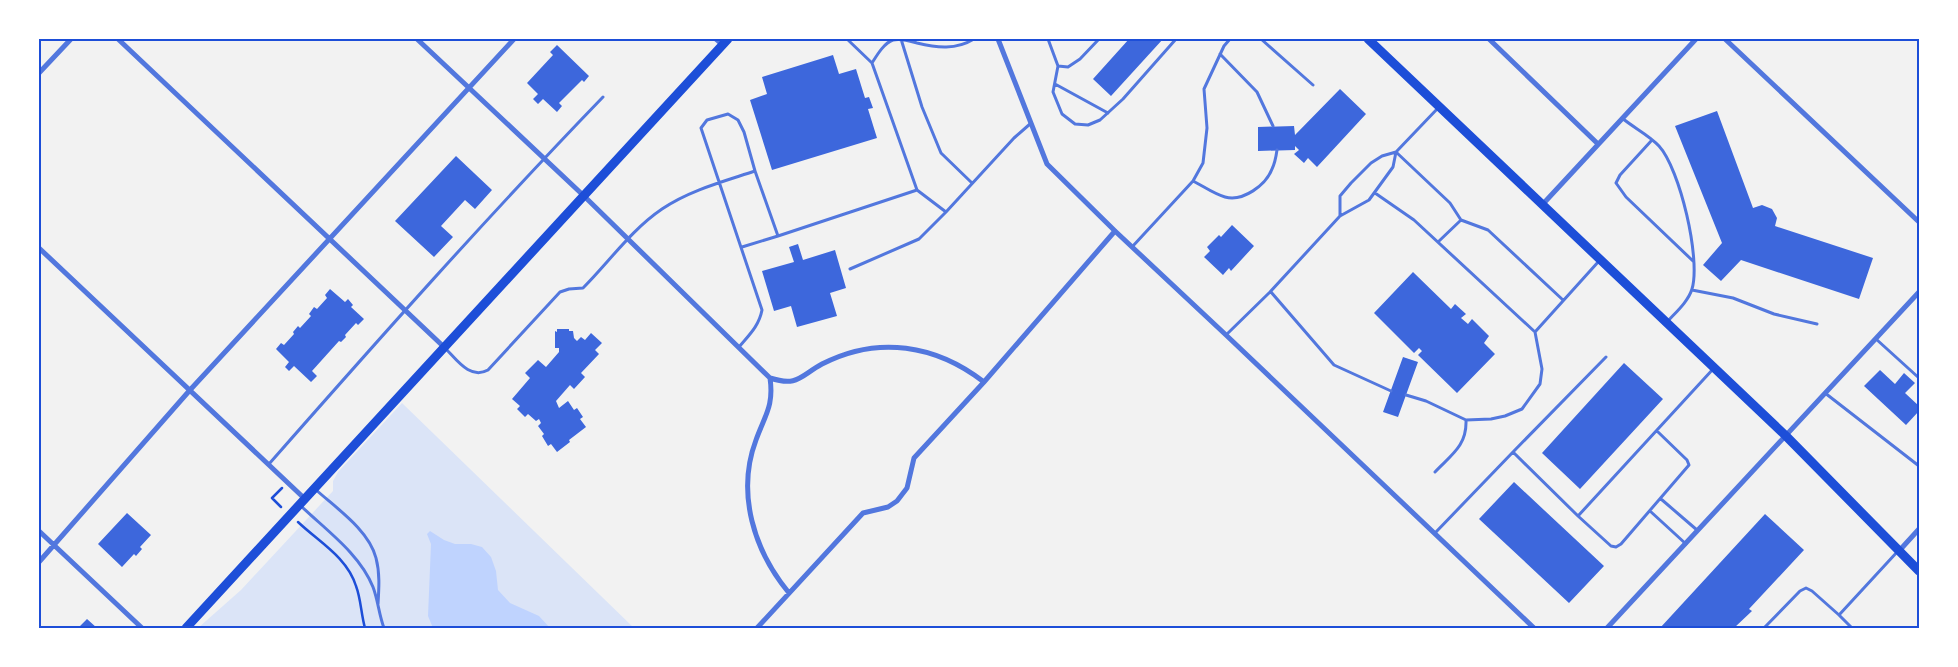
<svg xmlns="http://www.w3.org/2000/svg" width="1958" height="667" viewBox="0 0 1958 667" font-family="'Noto Sans',sans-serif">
<rect width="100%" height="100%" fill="#f2f2f2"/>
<path fill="#dbe4f7" d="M402,403l232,225h-436l43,-38 92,-99v-10l5,-9z"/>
<path fill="#bfd3fe" d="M430,531l14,9 11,4h16l11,3 9,10 5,14 2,19 12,13 29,13 11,12 5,-1 2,1h-124l-5,-12 3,-72 -4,-10z"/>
<path fill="#3d67dc" d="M1129,39h34l-52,57 -18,-17z
M557,45l32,31 -5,6 -2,-2 -23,23 3,3 -5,6 -14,-13 -5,5 -5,-5 5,-5 -11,-11 26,-28 -3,-3z
M833,55l6,19 17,-5 9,29 4,-1 4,11 -5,1 9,29 -105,32 -22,-70 17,-6 -5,-17z
M1340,89l26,25 -49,53 -9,-9 -4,5 -10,-9 5,-4 -4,-4v4l-37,1v-24l36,-1 1,9z
M1717,111l36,97 9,-3 10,4 5,9 -2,8 98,32 -14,41 -118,-39 -20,21 -18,-16 19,-22 -47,-117z
M456,156l36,34 -17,19 -10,-9 -24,26 12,11 -19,20 -39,-36z
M1232,225l22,21 -23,25 -2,-3 -6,7 -19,-18 6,-6 -3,-4 12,-12 2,2z
M798,244l5,16 32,-10 11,38 -16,5 7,23 -40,11 -6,-21 -17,5 -12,-40 32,-9 -5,-15z
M1413,272l38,37 4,-5 11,10 -5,4 7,6 4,-5 17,17 -5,7 11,11 -38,39 -39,-38 4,-4 -3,-3 -5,5 -40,-40z
M330,289l15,13 3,-3 5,6 -2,2 13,12 -6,6 -2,-2 -11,12 1,2 -5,5 -2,-1 -27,30 5,5 -6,6 -17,-16 -5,5 -4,-4 4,-5 -13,-13 5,-6 3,2 10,-11 -1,-2 5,-6 2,2 11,-12 -2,-2 5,-7 3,2 10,-11 -2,-3z
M557,329h12v2h4l1,7 3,3 4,-4 4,3 6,-7 11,10 -7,7 4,4 -18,19 4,4 -11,12 -4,-4 -14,16 3,7 9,-7 6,9 3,-2 6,9 -3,2 6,8 -17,13 1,2 -13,10 -6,-8 -3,2 -6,-10 2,-2 -6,-8 3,-3 -2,-4 -3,2 -8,-7 -3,3 -8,-8 3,-3 -8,-7 18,-21 -5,-5 13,-13 8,7 13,-15v-4h-4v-17l2,1z
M1403,357l15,5 -20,55 -15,-5z
M1624,363l39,36 -83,90 -38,-36z
M1880,370l15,14 9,-11 11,10 -10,10 14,13v5l-13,14 -42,-39z
M1514,482l90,84 -35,37 -90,-84z
M127,513l24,22 -11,12 2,2 -6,7 -2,-2 -12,13 -24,-23z
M1765,514l39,36 -55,59 3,2 -18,17h-74z
M87,619l10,9h-19z"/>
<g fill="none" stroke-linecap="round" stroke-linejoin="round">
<path stroke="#1d4ed8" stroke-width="2.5" d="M281,507l-9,-9 10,-10
M298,522c21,20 49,35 58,64 5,13 5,28 9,42"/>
<path stroke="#5277de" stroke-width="3" d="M847,39l25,24
M901,39l21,68 19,46 31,30
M1048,39l10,27 10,1 12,-8 19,-20
M1261,39l52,46
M1220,54l37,38 16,34
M1058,66l-5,26 9,22 13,10 13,1 12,-5 23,-21 53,-60
M1055,84l53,29
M1622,118c12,10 27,17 37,28 21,23 42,113 33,143 -4,13 -17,24 -25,33
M1652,140l-32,35 -4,8 10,14 67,64
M1396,152l54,51 11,17 27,10 75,70
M1193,181c10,5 21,13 32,16 18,5 41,-12 47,-28 3,-6 4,-12 5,-19
M917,190l29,22 68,-74 16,-14
M1375,193l39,27 121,112
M1340,216v-20l11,-13 20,-20 11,-7 14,-4 43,-45
M1438,242l23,-22
M742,247l36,-11
M1132,247l61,-66 10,-18 4,-35 -3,-39 20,-43 6,-7
M850,269l69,-30 27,-27
M1692,290l41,8 41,16 43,10
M1271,292l63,73 57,26
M1226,335l44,-43 70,-76 29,-16 24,-33 3,-15
M1876,339l43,39
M739,347c10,-12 20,-21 23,-37l-61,-182 6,-8 21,-6 10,6 6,12 11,39
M445,348c12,12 25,32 43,22l72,-78 9,-3 14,-1c26,-26 48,-58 79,-79 28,-19 63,-28 93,-38l23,65 139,-46 -45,-127c5,-8 12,-20 21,-23 8,-2 17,1 24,3 20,5 39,7 57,-4
M1825,393l94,73
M1406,395l20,6 40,19 25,-1 14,-3 17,-7 18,-25 2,-15 -7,-37 64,-71
M1513,452l93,-95
M269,464c109,-124 219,-248 334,-367
M1435,472c16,-17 32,-26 31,-52
M315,489c21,19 54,41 61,69 4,15 3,30 2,46
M1661,499l36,31
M301,506c25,24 59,48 72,81 5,13 6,28 11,41
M1650,511l36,33
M1578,516l33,30 5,1 5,-3 68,-79 -2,-5 -30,-29
M1435,533l78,-81 65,64 136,-148
M1839,615l13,13
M1764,628l36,-37 6,-3 6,3 27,24 59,-64"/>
<path stroke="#5277de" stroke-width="5" d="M118,39l326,308
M417,39l167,157 186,182c28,9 30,-2 52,-14 56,-29 114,-19 162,18
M716,39l7,6
M998,39l49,125 68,67 111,104 308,293
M1489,39l109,105
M1725,39l194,183
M39,73l32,-34
M1542,205l154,-166
M39,248l266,251
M770,378c4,28 -5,37 -14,62 -20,53 -2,111 33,153
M39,531l103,97
M1899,551l20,-22
M39,562l151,-172 324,-351
M757,628l106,-115 25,-6 9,-6 10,-13 7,-30 70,-76 131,-151
M1607,628l312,-336"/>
<path stroke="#1d4ed8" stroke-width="9" d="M1368,39l418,397 133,135
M186,628l542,-589"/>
</g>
<rect width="1958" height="667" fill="none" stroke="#ffffff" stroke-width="80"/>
<rect x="40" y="40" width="1878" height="587" fill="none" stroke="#1d4ed8" stroke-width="2"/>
</svg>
